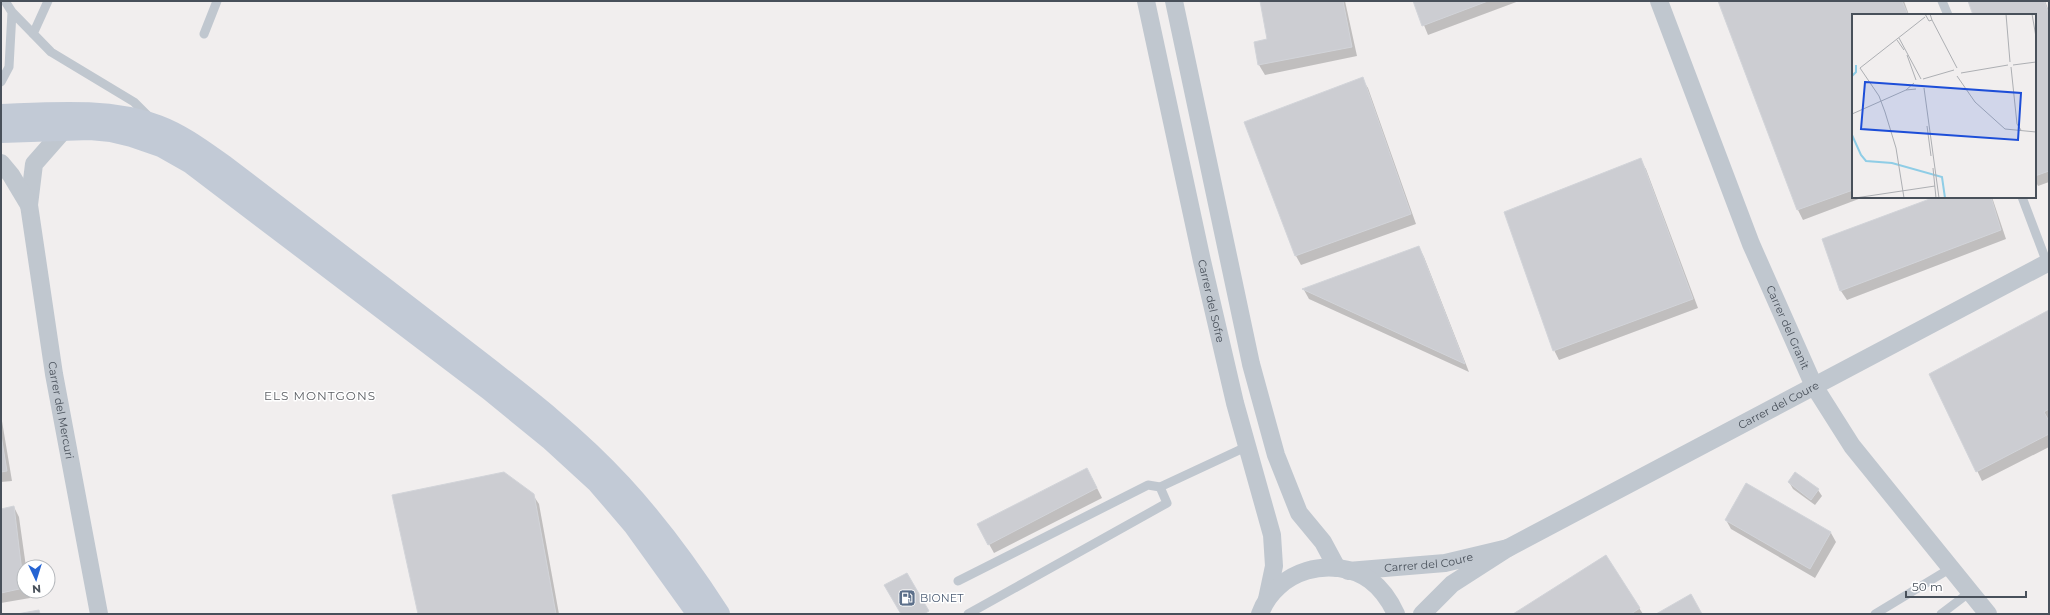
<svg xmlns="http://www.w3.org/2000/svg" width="2050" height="615" viewBox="0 0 2050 615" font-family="Montserrat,sans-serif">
<rect width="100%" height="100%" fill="#f1eeee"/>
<path fill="#0003" d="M1261,1h84l12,55 -92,19 -6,-10 -4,-22 13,-3z
M1414,1h105l-91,34z
M1719,1h185l5,14h-56v182h11l-61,23 -5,-10z
M1969,1h76l4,10v171l-11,4 -3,-6v-165h-61z
M1362,79l6,9 48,136 -115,41 -5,-9 -51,-133z
M1640,159l6,10 52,139 -139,52 -5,-10z
M1938,197h54l14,42 -159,61 -6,-9 -18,-52z
M1419,247l5,10 45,115 -160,-73 -5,-9z
M2049,311v136l-67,34 -51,-107z
M1,415l11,66 -11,1z
M1092,478l10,20 -108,55 -5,-9z
M1789,482l29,8 4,6 -7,9 -22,-16z
M533,495l6,9 20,110h-140z
M14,507l5,10 7,50h-2v24h5l1,7 -29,5v-93z
M1726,520l105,13 5,9 -21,36 -84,-49z
M1605,556l38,58h-128z"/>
<path fill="#cccdd2" stroke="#d2d4d9" d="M1260,1h83l9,46 -94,18 -4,-23 13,-3z
M1413,1h75l-66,25z
M1718,1h184l6,14h-55v175l-56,20z
M1968,1h76l5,13v157l-14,5v-161h-62z
M1363,77l48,137 -116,42 -51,-134z
M1641,158l52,141 -140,52 -49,-139z
M1935,197h56l10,33 -161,61 -18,-52z
M1419,246l46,118 -163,-75z
M2049,310v99l-5,3 5,9v13l-73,38 -47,-98z
M1,435l6,36 -6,1z
M1087,468l10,20 -109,57 -11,-21z
M504,472l30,22 22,120h-138l-26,-119z
M1795,472l24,17 -8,11 -23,-18z
M1746,483l85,49 -21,37 -85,-49z
M14,506l10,82 -23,5v-84z
M1606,555l34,53 -9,6h-118z
M907,573l22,38 -5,3h-23l-17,-29z
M1691,594l11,20h-46z
M39,610l1,4h-23z"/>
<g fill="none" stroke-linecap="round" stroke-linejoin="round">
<path stroke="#c0c7cf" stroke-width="9" d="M1942,1l6,14
M12,12l39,40 83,50 16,16
M33,34l15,-33
M204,34l13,-33
M1,82l8,-15 3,-55 -7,-11
M2022,197l25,66
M958,581l190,-96 12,2 88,-41
M968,614l199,-111 -7,-16
M1875,614l76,-46
M1941,614l29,-22"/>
<g stroke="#c0c7cf" stroke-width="18">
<path id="s1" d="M1146,1l56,260 33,142 37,132 2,31 -7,33"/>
<path d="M1174,1l77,363 25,91 23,58 24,29 14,26"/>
<path id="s2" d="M1659,1l92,243 63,142 38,60 136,168"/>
<path id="s3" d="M63,131l-29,33 -5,41 25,169 45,240"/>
<path d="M1,163l10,12 18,30"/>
<path id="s4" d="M1508,548l541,-286"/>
<path id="s5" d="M1348,571l97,-8 63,-15 -56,36 -30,30"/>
<path d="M1260,614c16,-44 72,-60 110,-34 12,9 20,21 26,34"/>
</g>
<path stroke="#c2cad6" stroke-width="22" d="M1,115c51,-2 108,-7 157,11 24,9 45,25 65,39 76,58 151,115 226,173 59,46 121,91 172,147 37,40 69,84 98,129
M1,132l89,-3 21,2 21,5 29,10 30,17 299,227 60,49 48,44 36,42 64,89"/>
</g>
<defs>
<g id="fuel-square" transform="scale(0.9)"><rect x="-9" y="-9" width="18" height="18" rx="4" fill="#5c6f8a" stroke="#fff"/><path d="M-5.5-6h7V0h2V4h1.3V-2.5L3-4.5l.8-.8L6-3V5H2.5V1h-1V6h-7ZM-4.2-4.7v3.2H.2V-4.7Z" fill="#fff"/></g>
</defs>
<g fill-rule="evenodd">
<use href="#fuel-square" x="907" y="598"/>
</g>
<g text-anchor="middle" stroke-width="3" stroke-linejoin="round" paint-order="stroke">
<g font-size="11" fill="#48505a" stroke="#fff">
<text dy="4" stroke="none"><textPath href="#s1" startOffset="307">Carrer del Sofre</textPath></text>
<text dy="4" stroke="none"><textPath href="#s2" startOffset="351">Carrer del Granit</textPath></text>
<text dy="4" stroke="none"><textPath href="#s4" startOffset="306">Carrer del Coure</textPath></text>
<text dy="4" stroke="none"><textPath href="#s3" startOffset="293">Carrer del Mercuri</textPath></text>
<text dy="4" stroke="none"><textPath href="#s5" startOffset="81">Carrer del Coure</textPath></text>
</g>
<g font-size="11" fill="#4e5e75" stroke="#fff" text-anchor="start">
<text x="920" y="602">BIONET</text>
</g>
<g font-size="12" letter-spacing="1" fill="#5b5e63" stroke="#fff">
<text x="320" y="400">ELS MONTGONS</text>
</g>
</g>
<g transform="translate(1852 14)">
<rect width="184" height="184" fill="#f1eeee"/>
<path fill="none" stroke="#8fcde6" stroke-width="2" d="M0,62l4,-4v-7M0,121l9,20 5,6 26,2 50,14 3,21"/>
<path fill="none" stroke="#adafb3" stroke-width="1" d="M73,0l4,7 3,-1 -2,-6M154,0l4,48M180,0l4,23M80,6l25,48M47,24l22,41M45,26l7,10M55,41l9,25M161,51l23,-3M159,53l6,57 4,6M109,59l47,-8M105,62l18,26 30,27 31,3M71,65l31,-9M62,69l-8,7 10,-1M72,74l15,110M0,100l54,-24M75,112l4,30M81,154l3,30M3,184l80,-12M52,184l-8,-50 -11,-36 -6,-16 -19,-28 65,-51"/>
<path fill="#1d4ed8" fill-opacity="0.15" stroke="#1d4ed8" stroke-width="2" d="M13,68l156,11 -3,47 -157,-11z"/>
<rect width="184" height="184" fill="none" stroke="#48505a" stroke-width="2"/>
</g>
<rect width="2050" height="615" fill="none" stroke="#48505a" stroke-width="4"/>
<g transform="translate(36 579) rotate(176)"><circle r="19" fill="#ffffff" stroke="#b6b9bd"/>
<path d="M0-3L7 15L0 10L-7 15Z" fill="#2564d3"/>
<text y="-6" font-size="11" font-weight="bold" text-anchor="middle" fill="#48505a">N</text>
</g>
<path d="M1906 591v6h120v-6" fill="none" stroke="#48505a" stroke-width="2"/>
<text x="1912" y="591" font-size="12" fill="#48505a" stroke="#ffffff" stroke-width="3" paint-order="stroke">50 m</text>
</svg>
